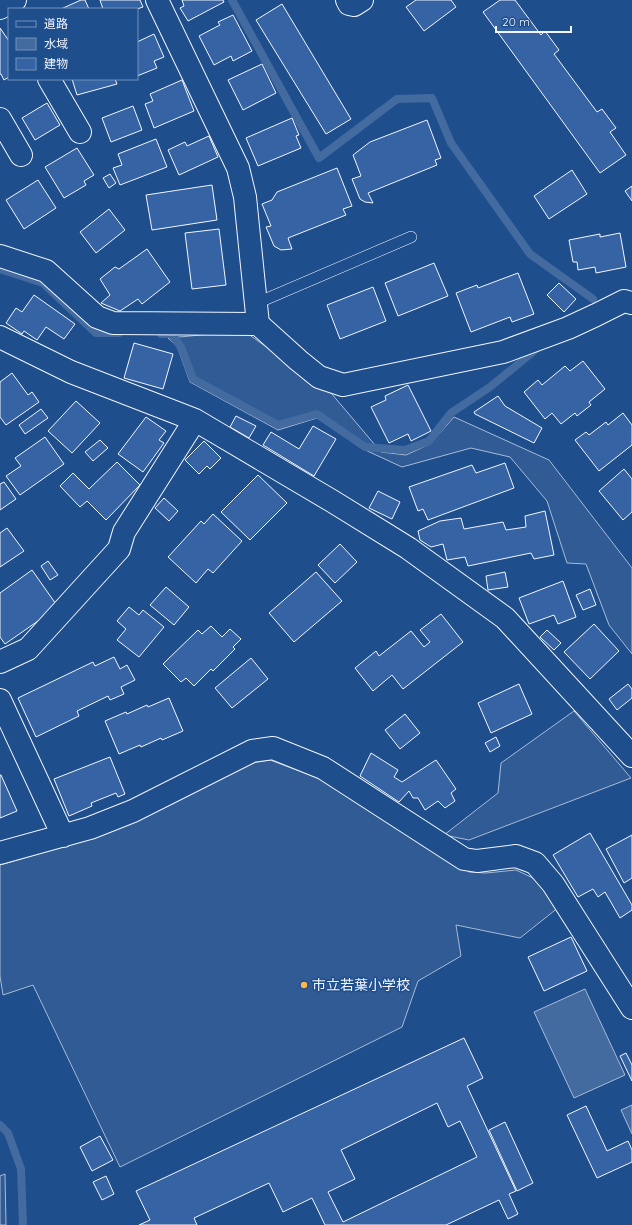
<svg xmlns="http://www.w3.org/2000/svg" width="632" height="1225" viewBox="0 0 632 1225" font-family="Quicksand,'Noto Sans JP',sans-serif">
<rect width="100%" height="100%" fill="#1f4e8c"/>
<path fill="#305b95" stroke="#a8bbd7" d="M244,331l87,62 50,59 25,3 24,-11 24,-27 95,43 83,108v86l-23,-29 -23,-61 -19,-1 -20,-62 -37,-44 -39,-9 -69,19 -39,-18 -46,-31 -39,12 -88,-48 -13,-36 -9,-8z
M574,711l57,67 -162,62 -25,-5 54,-42 3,-30z
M270,760l48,18 151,94 17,1 30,-3 19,9 24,28 -39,31 -64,-13 5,31 -43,25 -16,46 -282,140 -87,-182 -30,10 -3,-19v-111l93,-27 153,-74z
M5,1174l1,51h-6v-49z"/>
<path fill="#446ba0" stroke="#a8bbd7" d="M585,989l40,86 -51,23 -40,-86z
M632,1105v29l-11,-24z"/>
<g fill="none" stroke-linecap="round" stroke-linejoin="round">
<path stroke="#446ba0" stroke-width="8" d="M232,0l87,158 78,-59 35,-1 19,45 79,111 63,45
M0,269l43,14 53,50h23
M161,334h10l10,13 12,32 85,46 39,-11 48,33 40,3 24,-9 22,-28 39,-26 49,-40
M0,1125l8,8 13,36 2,56"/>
</g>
<path fill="#3563a3" stroke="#f2f6ff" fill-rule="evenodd" d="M81,0h4l4,9h-28z
M100,0h40l3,7 -6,2h-34z
M182,0h41l1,2 -36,19 -8,-13 4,-2z
M416,0h35l5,7 -32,24 -18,-24z
M500,0h15l26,35 4,-4 14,19 -5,4 43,58 5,-3 14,19 -6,4 16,23 -26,18 -117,-161z
M282,4l69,115 -25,15 -70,-114z
M233,15l19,36 -19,10 -2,-5 -17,9 -15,-29 21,-11 -2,-3z
M0,28l9,13v36l-5,3 -3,-6h-1z
M154,34l10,23 -10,4 3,7 -20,8v-34z
M262,64l14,29 -33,17 -15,-30z
M72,79h43l2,5 -40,11z
M182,80l12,31 -40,17 -9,-24 8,-3 -3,-7z
M47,103l13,22 -25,15 -13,-22z
M133,106l9,24 -31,12 -9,-24z
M292,118l7,17 -3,1 5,12 -43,18 -12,-28z
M427,120l14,38 -6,2 2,5 -69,28 5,10 -8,-1 -5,-3 -8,-20 9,-3 -8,-21 17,-13z
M209,136l9,21 -39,18 -11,-25 17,-8 2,4z
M156,139l11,28 -47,18 -7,-17 9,-3 -4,-11z
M77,148l17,27 -10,6 2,4 -22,13 -19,-31z
M337,168l15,38 -9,3 3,6 -58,23 4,11 -11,1 -7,-4 -8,-19 5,-1 -9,-22 10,-4 5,-8z
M572,170l15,24 -38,25 -15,-23z
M110,174l6,9 -7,5 -6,-10z
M38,180l18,28 -32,21 -18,-29z
M212,185l5,35 -65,10 -6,-35z
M632,186v15l-7,-10z
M109,209l16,21 -29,23 -16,-21z
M219,229l7,56 -34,4 -7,-56z
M620,233l6,34 -30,6 -1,-6 -17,3 -1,-8h-4l-4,-22 31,-6v3z
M147,249l23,33 -28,22 -4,-5 -18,12 -19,-8 9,-8 -10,-16 15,-12 4,2z
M434,263l14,33 -50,20 -13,-33z
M518,273l16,41 -22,8 -2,-5 -39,15 -15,-39 21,-8 1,3z
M559,283l17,16 -12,13 -17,-17z
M373,287l13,34 -46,18 -13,-34z
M34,295l41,29 -11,15 -18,-12 -9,13 -13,-9 -2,3 -16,-11 10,-15 6,4z
M134,343l39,11 -10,35 -39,-11z
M583,361l22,28 -16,13 2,3 -14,11 -2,-3 -14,11 -9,-11 -7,6 -21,-27 14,-12 4,5 23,-19 5,5z
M12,373l16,22 4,-3 7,10 -33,23 -6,-8v-35z
M408,385l23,46 -20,10 -3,-7 -19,9 -18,-36 15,-7 -1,-4z
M498,396l7,10 37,22 -8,15 -59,-29 -1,-2z
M76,401l24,22 -28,30 -24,-22z
M41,409l7,9 -23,16 -6,-9z
M623,413l9,12v20l-33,26 -24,-31 11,-8 3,3 17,-13 2,3z
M236,416l20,10 -7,12 -19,-11z
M146,417l20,14 -7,9 5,3 -21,29 -25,-18z
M313,426l23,13 -22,37 -51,-31 8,-13 28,17z
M45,437l19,27 -44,31 -14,-19 15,-10 -6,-8z
M100,440l8,8 -15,13 -8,-9z
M204,441l17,17 -11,11 -3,-3 -8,8 -14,-14z
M117,462l23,23 -34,35 -19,-19 -7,6 -20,-21 13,-13 16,16z
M505,463l9,25 -86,32 -5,-11 -5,2 -9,-24 63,-22 4,8z
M624,469l8,10v33l-9,8 -24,-29z
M258,475l29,28 -37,37 -29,-28z
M4,482l12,17 -16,11v-26z
M378,491l22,11 -8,17 -23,-11z
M164,498l14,13 -9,10 -14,-13z
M545,511l9,44 -20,4 -3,-6 -63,13 -3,-9 -18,3 -4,-16 -12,3 -11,-7 -2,-9 22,-10 21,-3 3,11 39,-7 3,8 20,-3 -1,-11z
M213,514l29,27 -29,32 -5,-4 -12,14 -28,-26 33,-36 3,3z
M7,528l17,23 -24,16v-34z
M340,544l17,18 -22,21 -17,-18z
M48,561l10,14 -8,5 -9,-14z
M32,570l26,37 -53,37 -5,-7v-44z
M316,572l26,29 -48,41 -25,-29z
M505,572l3,15 -20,3 -2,-14z
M563,581l13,36 -18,7 -4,-9 -25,9 -10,-26z
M166,587l23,20 -15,18 -24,-20z
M590,589l6,16 -13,5 -7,-15z
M129,607l10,8 4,-5 21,17 -25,30 -22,-17 9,-11 -9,-8z
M441,614l22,28 -60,47 -11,-14 -19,16 -18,-23 21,-17 3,5 32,-25 13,16 6,-5 -10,-12z
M594,624l25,27 -29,28 -26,-27z
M211,626l11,11 8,-8 11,10 -8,8 2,2 -22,22 -2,-2 -17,17 -8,-8 -5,4 -18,-18 35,-34 4,4z
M547,630l14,13 -7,7 -14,-13z
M114,657l6,12 7,-4 8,15 -14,7 3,7 -14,6 -2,-4 -31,15 2,5 -43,21 -18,-39 75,-36 2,4z
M251,658l17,21 -36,29 -17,-20z
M519,684l13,30 -41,19 -13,-30z
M628,684l4,5v9l-15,12 -8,-11z
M169,698l14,33 -21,9 -1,-2 -20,9 -1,-2 -21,9 -14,-33 21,-9 1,2 20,-9 1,2z
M405,714l15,19 -20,16 -15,-19z
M496,737l4,9 -10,6 -5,-9z
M371,753l27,17 -4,7 8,5 34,-22 20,29 -5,4 4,8 -10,7 -7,-7 -13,9 -7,-12h-5l-4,-7 -10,11 -39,-26z
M110,757l15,37 -7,3 -2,-4 -25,10 1,3 -23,10 -15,-37z
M0,775h1l16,36 -17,7z
M590,833l42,72v5l-12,8 -15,-26 -7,5 -5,-8 -15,8 -25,-42z
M632,835v43l-8,5 -18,-34z
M571,937l16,34 -43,20 -16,-34z
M464,1038l19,40 -16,8 49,105 -7,3 9,20 -10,5 -9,-19 -53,25h-121l-13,-27 -29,14 -14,-29 -75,35 3,7h-58l11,-5 -14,-29zM437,1103l11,24 12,-6 17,36 -134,65 -15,-30 27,-13 -14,-29z
M626,1053l6,12v16l-12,-25z
M586,1106l21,45 21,-10 4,9v12l-35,16 -30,-63z
M505,1122l28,61 -16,8 -28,-61z
M100,1136l13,24 -21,11 -12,-24z
M106,1176l8,18 -12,6 -9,-18z"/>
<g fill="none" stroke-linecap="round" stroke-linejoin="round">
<g stroke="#f2f6ff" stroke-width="12">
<path id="lane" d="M257,303l154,-66"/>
</g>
<g stroke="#f2f6ff" stroke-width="24">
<path id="street" d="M157,0l81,168 7,29 13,127
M347,0l2,4 5,1 8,-5
M0,8l15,-8
M49,79l31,53
M0,119l21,36
M0,256l46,15 51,46 16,6 145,1 40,36 21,17 24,8 160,-33 65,-24 28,-13 28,-14 8,2
M0,337l71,35 124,48 137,81 76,47 97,70 127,138
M0,662l28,-13 91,-100 5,-17 71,-112
M0,700l63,136
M0,853l90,-25 43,-17 119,-60 21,-3 50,20 141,91 13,2 39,-5 19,7 18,21 79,124"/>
</g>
<use href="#lane" stroke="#1f4e8c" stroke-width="11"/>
<use href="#street" stroke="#1f4e8c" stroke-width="22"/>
</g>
<circle fill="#ffb74d" stroke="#1f4e8c" stroke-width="1.5" cx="304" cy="985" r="4"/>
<g text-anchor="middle" stroke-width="3" stroke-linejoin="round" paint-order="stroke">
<g font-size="14" fill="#f2f6ff" stroke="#1f4e8c" text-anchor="start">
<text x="312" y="990">市立若葉小学校</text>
</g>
</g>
<rect x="8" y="8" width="130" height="72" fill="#1f4e8c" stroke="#7391ba"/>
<rect x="16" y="21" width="20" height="6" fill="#1f4e8c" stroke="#7391ba"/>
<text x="44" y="28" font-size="12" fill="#f2f6ff">道路</text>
<rect x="16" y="38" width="20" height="12" fill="#446ba0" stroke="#7391ba"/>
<text x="44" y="48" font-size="12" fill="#f2f6ff">水域</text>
<rect x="16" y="58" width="20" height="12" fill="#3563a3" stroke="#7391ba"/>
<text x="44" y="68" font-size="12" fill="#f2f6ff">建物</text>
<path d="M496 26v6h75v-6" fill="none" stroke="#f2f6ff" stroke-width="2"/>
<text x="502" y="26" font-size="12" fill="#f2f6ff" stroke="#1f4e8c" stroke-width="3" paint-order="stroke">20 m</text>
</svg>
